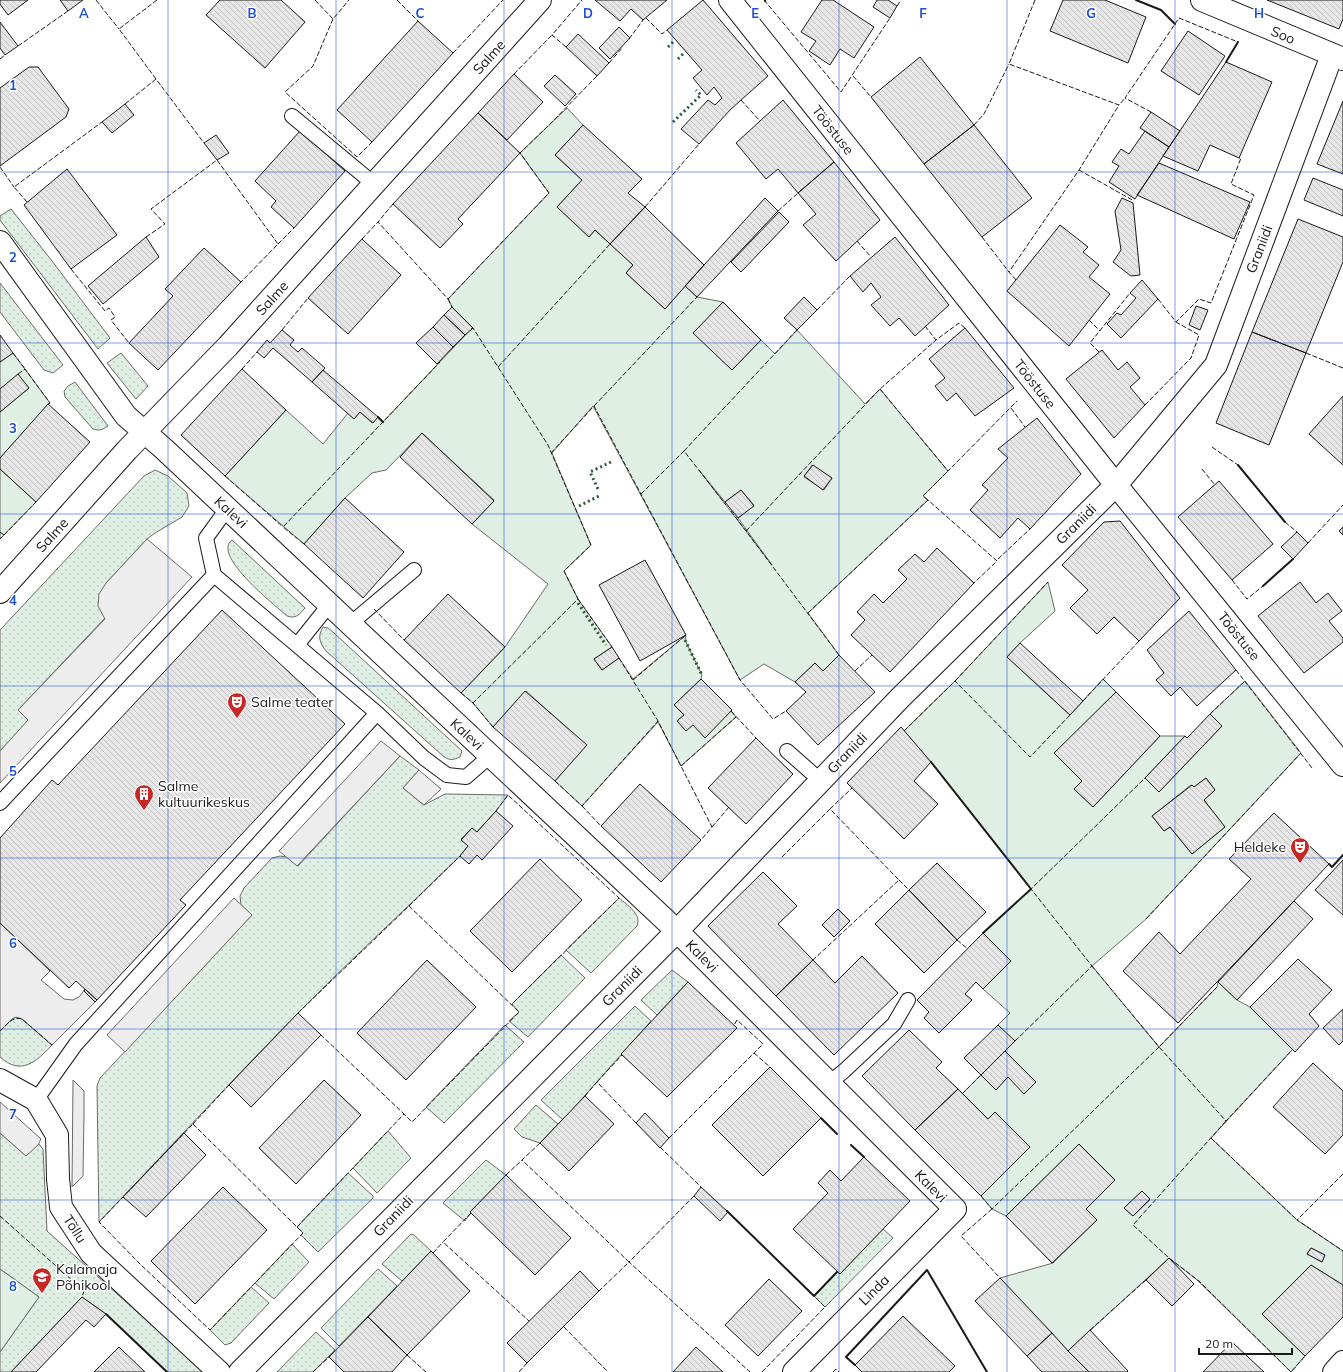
<svg xmlns="http://www.w3.org/2000/svg" width="1343" height="1372" viewBox="0 0 1343 1372" font-family="Mulish,sans-serif">
<defs>
<pattern id="grass-dots" width="8" height="8" patternUnits="userSpaceOnUse"><rect width="8" height="8" fill="#e0efe3"/><path d="M2 2h.1M6 6h.1" fill="none" stroke="#c0ccc2" stroke-width="1.8" stroke-linecap="round"/></pattern>
<pattern id="building-back-hatch" width="6" height="6" patternUnits="userSpaceOnUse"><rect width="6" height="6" fill="#e6e6e6"/><path d="M-1 5l2 2M0 0l6 6M5-1l2 2" fill="none" stroke="#c5c5c5"/></pattern>
</defs>
<rect width="100%" height="100%" fill="#fff"/>
<path fill="url(#grass-dots)" stroke="#6a6a6a" d="M11,209l41,52 58,77 -12,11 -98,-129v-4z
M0,283l63,82 -10,8 -9,-3 -44,-58z
M121,353l27,33 -12,13 -29,-36z
M75,382l33,44c-6,4 -8,5 -15,3l-28,-32 -1,-6 4,-5z
M155,470l13,6 19,17 2,13 -7,11 -27,16 -8,6 -41,44 -1,35 -87,92 11,10 -29,31v-121l144,-154z
M232,540l73,68c-6,7 -9,11 -18,8 -11,-10 -76,-61 -55,-76z
M323,627l5,1 6,5 128,118 -2,6c-7,3 -10,4 -17,-1l-117,-105c-6,-8 -9,-14 -3,-24z
M400,756l19,14 -16,18 21,17 21,-11 63,1 -12,16 -19,21 -5,-4 -11,11 7,7 -8,10c-54,53 -110,104 -163,158 -67,68 -132,139 -198,208l-2,-136 3,-8 152,-163 -11,-10 -1,-9 4,-8 28,-30 8,-2 7,1 11,9z
M619,898c8,7 23,16 18,28l-46,47 -25,-23z
M561,955l24,23 -57,59 -19,-16 10,-9 -7,-8z
M672,970l16,12 -31,33 -16,-15z
M635,1006l16,15 -88,99 -22,-20z
M16,1017l6,2 30,26c-16,17 -31,31 -52,12v-26l12,-12z
M505,1025l19,17 -80,81 -18,-16z
M536,1105l22,19 -18,19 -18,-6 -8,-8z
M388,1131l23,27 -34,35 -24,-25z
M0,1133l26,23 12,-13 5,6 4,82 156,140v1h-36l-61,-58 -24,-17 -71,75h-11v-20l39,-55 -39,-28z
M486,1160l20,15 -36,37 1,1 -6,8 -22,-18z
M348,1173l25,23v2l-55,54 -17,-17 2,-2 -6,-6z
M883,1229l10,9 -68,69 -11,-11 23,-24 3,2z
M411,1234l3,1 17,16 -29,30 -20,-17z
M292,1244l17,18 -35,37 -19,-16z
M378,1269l19,17 -58,60 -18,-18z
M251,1287l18,16 -38,40 -6,2 -15,-15z
M316,1332l19,18 -22,22h-36z"/>
<path fill="#e0efe3" stroke="#6a6a6a" fill-rule="evenodd" d="M567,108l16,17 -28,30 27,25 -25,27 32,30 6,-7 38,35 -7,8 39,36 20,-23 12,11 26,5 -29,31 38,37 29,-30 14,14 22,-24 68,74 15,-15 68,82 -25,25 5,4 -120,113 31,42 -16,16 -8,-8 -20,19 -31,-18 -24,16 -147,-274 -41,47 39,92 -27,26 14,28 34,48 -18,12 8,11 17,-12 14,21 53,-44 -1,5 17,35 -1,4 -27,26 10,10 -7,6 16,4 38,-14 5,6 -55,49 -23,-44 -76,84 -27,-25 31,-36 -60,-54 -33,36 -20,-24 -12,-10 44,-46 43,-63 -76,-60 22,-24 -72,-67 -36,37 -14,3 -27,25 -41,46 -79,-68 61,-66 37,34 25,-31 6,6 6,-7 12,11 6,-6 5,5 89,-94 -20,-21 -4,-8 101,-106 -29,-40zM812,465l20,13 -8,12 -20,-13zM699,470l26,32 16,-12 13,15 -16,13 34,47z
M13,353l37,50 -50,55v-46l29,-24 -11,-13 -18,14v-27z
M0,469l36,33 -36,37z
M1048,582l7,29 -35,32 -13,14 63,58 33,-36 13,13 -61,61 27,28 -8,8 19,18 67,-71h25l-40,42 14,14 63,-66 -12,-12 35,-33 56,72 -155,166 -54,47 67,81 58,-60 1,-5 19,18 13,7 43,42 -82,89 86,82 46,31v34l-32,-20 -49,49 43,42 -14,16 -94,-92 -28,-22 -101,93 -68,-73 53,-15 44,-43 -11,-11 -7,-65 -73,72 -14,-7 -11,-13 49,-49 -35,-35 -7,7 -26,-25 52,-53 -16,-16 12,-12 -27,-24 28,-28 -28,-28 48,-44 -100,-127 -27,-31 51,-50zM1206,778l9,12 -11,10 21,27 -33,27 -22,-27 -6,4 -12,-15 39,-31 3,2zM1142,1191l8,9 -17,16 -9,-8zM1311,1248l14,7 -3,7 -15,-8z
M0,1269l39,28 -39,55z"/>
<path fill="#ededed" stroke="#6a6a6a" d="M147,539l45,38 -192,206v-32l28,-31 -10,-10 87,-91 -7,-13 1,-12 7,-11z
M381,741l19,15 -103,110 -18,-15z
M419,770l22,19 -17,16 -21,-17z
M234,898l18,17 -127,137 -18,-17z
M0,923l50,48 -9,9 23,19 9,1 6,-3 6,-8 12,11 -45,45 -30,-26 -6,-2 -4,2 -12,12z
M73,1080l11,11v23l-1,62 -11,11z
M0,1102l41,37 -3,6 -12,11 -26,-23z"/>
<path fill="url(#building-back-hatch)" stroke="#1a1a1a" d="M0,0h28l-20,15 -8,-11z
M60,0h23l-15,11z
M220,0h61l24,22 -40,46 -59,-53z
M595,0h72l-24,20 -12,-11 -11,12z
M703,0l65,76 -37,33 -32,35 -18,-15 27,-29 7,5 7,-7 -8,-11 -7,8 -14,-17 9,-8 -35,-40z
M822,0h11l41,27 -20,31 -14,-9 -10,16 -21,-14 7,-10 -15,-9z
M877,0h11l9,6 -7,12 -17,-11z
M1063,0h42l41,17 -18,46 -78,-32z
M1267,0h76v19l-4,10z
M418,21l35,32 -81,89 -35,-32z
M0,22l18,24 -13,9 -5,-7z
M619,27l11,11 -20,21 -11,-11z
M1188,31l37,25 -26,39 -38,-24z
M578,34l31,29 -12,13 -31,-29z
M920,57l54,68 -50,39 -53,-67z
M1226,62l46,20 -33,76 -29,-13 -12,26 -35,-15z
M29,67h9l31,42 -3,8 -66,49v-78z
M514,74l29,28 -36,38 -29,-27z
M555,75l21,19 -11,12 -21,-20z
M783,100l51,62 -36,31 -20,-24 -12,10 -30,-36z
M1343,101v73l-26,-10z
M125,104l9,11 -22,18 -10,-11z
M1151,112l29,19 -11,16 -29,-19z
M478,113l42,40 -62,66 5,5 -23,24 -47,-44z
M583,125l59,54 -14,14 17,14 -35,37 -15,-14 -6,7 -32,-30 25,-27 -27,-25z
M974,125l58,73 -50,39 -58,-73z
M300,131l45,40 -51,57 -23,-21 5,-6 -21,-20z
M1145,131l24,16 -34,52 -26,-17 10,-16 -7,-4 9,-13 8,5z
M216,135l13,18 -12,7 -13,-17z
M834,162l46,58 -44,41 -33,-36 13,-11 -18,-21z
M1159,163l91,39 -16,37 -97,-44z
M67,169l50,66 -46,34 -47,-64z
M1313,178l30,12v26l-39,-16z
M765,198l13,13 -81,86 -12,-11z
M1122,198l11,5 7,72 -9,1 -18,-14 8,-12 -6,-39z
M645,207l59,58 -39,44 -39,-36 7,-8 -23,-21z
M779,212l10,10 -48,50 -10,-10z
M1298,219l45,18v25l-37,91 -54,-21z
M1060,225l28,22 -5,5 16,13 -10,12 21,17 -41,52 -62,-55z
M146,237l13,20 -56,47 -15,-18z
M895,237l54,68 -34,31 -16,-18 -9,8 -19,-21 10,-8 -10,-14 -8,9 -13,-16z
M362,239l39,36 -53,59 -40,-36z
M204,248l37,34 -83,88 -29,-27 44,-47 -8,-7z
M1142,280l16,19 -37,39 -14,-14 10,-11 4,2 15,-17 -6,-5z
M804,297l13,13 -20,20 -13,-12z
M723,302l38,38 -29,30 -39,-37z
M1196,306l12,4 -8,20 -11,-5z
M452,307l21,21 -8,7 -21,-20z
M444,315l21,20 -12,12 -20,-20z
M433,327l20,20 -16,17 -21,-21z
M965,328l49,60 -39,28 -19,-23 -9,8 -12,-15 10,-8 -16,-19z
M282,330l12,10 -4,5 8,7 4,-4 23,20 -13,14 -39,-34 -9,10 -7,-6 10,-12 3,3z
M1252,332l54,21 -37,92 -53,-22z
M0,335l13,18 -13,9z
M1102,350l16,20 9,-8 13,16 -10,9 15,18 -31,33 -48,-59z
M242,369l44,41 -61,66 -44,-41z
M323,370l55,47 -5,6 -13,-11 -6,7 -42,-37z
M18,374l11,14 -29,24v-23z
M1343,396v69l-34,-31z
M48,404l42,38 -54,60 -36,-33v-11z
M1037,418l44,56 -51,55 -12,-11 -18,20 -30,-28 18,-20 -6,-5 26,-27 -10,-9z
M422,433l72,68 -22,23 -72,-67z
M813,465l19,13 -9,12 -19,-14z
M1219,481l54,63 -41,36 -54,-63z
M741,490l13,16 -16,12 -13,-16z
M345,498l59,54 -41,46 -59,-54z
M1120,521l60,77 -41,43 -25,-24 -17,17 -27,-26 18,-18 -26,-25 42,-43z
M1343,527v8l-4,-4z
M1297,532l11,11 -15,16 -12,-12z
M937,548l37,35 -84,89 -39,-37 14,-15 -8,-8 17,-18 9,9 24,-24 -9,-9 17,-16 9,8z
M645,560l41,75 -46,26 -41,-76z
M1300,582l16,21 12,-10 14,18 -13,10 14,17v4l-39,31 -46,-57z
M448,594l57,53 -44,46 -57,-53z
M222,610l123,114 -165,176 6,5 -89,95 -21,-19 -7,7 -69,-65v-85l52,-58 6,5z
M1189,611l47,59 -39,36 -17,-19 -9,9 -15,-16 8,-7 -17,-23z
M1020,643l63,58 -13,14 -63,-58z
M612,647l7,11 -17,12 -8,-11z
M839,655l36,37 -57,53 -32,-34 20,-19 -11,-10 20,-19 8,8z
M701,679l31,31 -27,28 -12,-13 -7,6 -9,-10 7,-6 -10,-10z
M525,691l62,54 -32,36 -62,-54z
M1116,692l44,44 -67,71 -19,-18 8,-8 -28,-28z
M1210,714l12,12 -63,66 -14,-14 40,-42 2,2z
M901,727l30,35 -17,19 24,23 -34,35 -57,-56z
M756,738l37,36 -47,50 -38,-36z
M1206,778l9,12 -11,10 21,27 -33,27 -22,-27 -6,4 -12,-15 40,-31 2,2z
M640,784l61,56 -40,42 -60,-56z
M496,811l17,15 -31,34 -5,-5 -8,9 -9,-8 8,-10 -7,-6 11,-12 5,4z
M1274,813l55,51 -151,159 -55,-52 36,-39 21,22 71,-75 -22,-20z
M540,859l42,41 -70,72 -42,-41z
M1343,860v55l-28,-25z
M937,863l49,49 -29,28 -48,-50z
M763,872l34,34 -19,18 35,36 -37,36 -68,-70z
M909,890l48,50 -33,33 -49,-49z
M1294,901l19,18 -76,81 -19,-18z
M838,909l12,12 -16,16 -12,-12z
M983,933l28,28 -28,28 -7,-7 -11,12 7,6 -33,33 -15,-15 5,-6 -12,-12z
M862,956l36,37 -64,62 -58,-59 37,-36 22,23z
M1298,959l34,31 -23,24 10,12 -24,26 -45,-45z
M427,960l49,47 -70,73 -49,-47z
M688,982l49,46 -70,69 -46,-43z
M85,989l12,11 -2,2 -11,-11z
M1343,1009v32l-4,4 -16,-17z
M298,1013l23,22 -70,72 -22,-22z
M998,1025l17,16 -34,34 -17,-17z
M909,1030l33,32 -6,6 22,21 -43,41 -53,-54z
M1005,1051l31,31 -12,12 -16,-17 -12,13 -15,-15z
M1313,1063l30,28v44l-18,19 -52,-47z
M770,1067l51,51 -58,58 -51,-51z
M324,1080l37,35 -65,69 -37,-36z
M958,1089l30,30 7,-7 35,35 -49,49 -66,-66z
M585,1096l29,28 -45,47 -29,-28z
M645,1113l24,25 -9,10 -24,-25z
M184,1133l22,22 -60,62 -23,-20z
M1079,1144l36,36 -29,29 11,11 -45,43 -46,-47z
M864,1157l46,44 -70,73 -47,-45 35,-36 -10,-10 12,-13 11,11z
M506,1175l65,63 -36,37 -65,-63z
M223,1187l44,43 -72,74 -44,-43z
M701,1187l27,25 -8,9 -26,-25z
M1142,1191l8,8 -17,17 -9,-8z
M1311,1248l14,7 -3,7 -15,-8z
M431,1251l39,40 -63,64 -39,-38z
M1169,1258l25,26 -22,22 -26,-26z
M1311,1265l32,20v32l-38,39 -43,-42z
M580,1271l19,20 -72,72 -20,-20z
M1000,1278l52,55 -25,23 -52,-55z
M769,1279l33,32 -44,45 -33,-31z
M82,1297l24,17 -12,13 -8,-7 -50,52h-25z
M903,1316l52,50 -6,6h-87l-7,-7z
M368,1317l39,38 -15,17h-48l-15,-15z
M1090,1330l38,41 -1,1h-38l-21,-21z
M1052,1333l16,18 21,21h-47l-15,-16z
M1232,1342l32,30h-61z
M119,1347l26,25h-51z
M696,1347l27,25h-50z"/>
<g fill="none" stroke-linecap="round" stroke-linejoin="round">
<g stroke="#1a1a1a" stroke-width="16">
<path id="service" d="M292,116l82,68
M350,624l64,-54
M297,645l32,-40
M377,713l47,45 23,17 19,2 24,-21
M787,751l34,30
M0,803l214,-228
M829,1083l15,-12 50,-47 14,-24
M36,1100l40,-56 301,-331 -163,-138 -8,-37 21,-29"/>
</g>
<g stroke="#1a1a1a" stroke-width="24">
<path id="minor" d="M0,242l126,174 38,33 513,482 278,278 -161,163
M0,592l127,-142 101,-104 312,-346
M0,1080l36,20 21,35 1,44 3,28 30,46 128,119
M240,1372l437,-441 223,-233 216,-213 100,-120 116,-310
M1334,1372l9,-10"/>
</g>
<g stroke="#1a1a1a" stroke-width="24">
<path id="tertiary" d="M730,0l386,485 227,280
M1202,0l141,59"/>
</g>
<use href="#service" stroke="#fff" stroke-width="14"/>
<use href="#minor" stroke="#fff" stroke-width="22"/>
<use href="#tertiary" stroke="#fff" stroke-width="22"/>
<path stroke="#2b5a34" stroke-width="3" stroke-dasharray="2 3" stroke-linecap="butt" d="M668,47l5,-5
M678,59l6,-6
M673,122l28,-27 -5,-5
M598,489l-8,-17 23,-11
M579,506l20,-10
M578,603l28,42
M685,640l17,35"/>
<path stroke="#1a1a1a" stroke-width="1" stroke-dasharray="5 2" stroke-linecap="butt" d="M96,0l23,29
M315,0l18,19 16,-19
M397,0l21,21
M764,0l77,92 49,-74
M1035,0l-26,64 110,41 6,-7
M897,6l4,-6
M646,18l16,16 5,-4
M333,19l-20,47 -28,26 72,65 15,-15
M629,39l14,-19
M18,46l50,-35
M566,47l-14,-12 30,-35
M453,53l50,-53
M0,59l5,-4
M609,63l14,-16
M514,74l38,-39
M853,76l18,21
M156,79l-37,-50 38,-29
M741,100l19,21
M125,104l31,-25 48,64
M1151,112l-26,-14 54,-80 59,24
M974,125l10,-11 25,-50
M0,167l14,20
M1079,170l55,31
M27,202l-13,-15 88,-65
M393,204l-15,18 70,77 101,-106 -29,-40 29,-28 48,-49
M645,207l54,-63
M778,211l20,-18
M146,237l19,-13 -14,-15 66,-49 61,84 -37,38
M982,237l27,35
M362,239l16,-17
M857,241l14,16
M278,244l16,-16
M71,269l34,42 4,-3 6,9 -4,3 18,23
M1016,280l-7,-8 70,-102 40,-65
M448,299l4,8
M1158,299l18,23 23,-23 12,4 43,-108 -23,-11 10,-26h-2
M817,310l33,-34
M1089,320l11,11
M925,326l11,14
M471,329l2,-1 75,117 43,100 -27,26 14,28 -105,104
M282,330l26,-32
M1099,352l-9,-9 40,-50
M13,353l12,16
M1306,353l37,15
M498,367l112,-123
M242,369l15,-17
M18,374l7,-5 25,34 -2,1
M880,389l68,82 69,-70
M1145,405l46,-47 8,-23 -23,-13
M594,406l103,-109
M1011,408l14,19
M1212,447l26,18
M684,451l113,-121
M551,453l43,-47 146,274 33,39 13,-8
M1202,469l13,16
M225,476l58,51
M641,494l43,-43 42,54
M928,500l-5,-4 25,-25
M731,511l108,144
M1285,522l12,10
M746,531l134,-142 56,-49 23,-17 6,5
M0,532l4,3 -4,4
M4,535l32,-33
M1308,543l35,-38
M304,544l-21,-17 157,-165
M998,559l32,-30
M1232,580l15,19 16,-13
M578,599l34,48
M374,609l30,31
M808,613l120,-113 69,61 -23,22
M619,658l39,63 54,106 -11,13
M1236,670l76,98
M855,671l17,-16
M1103,679l13,13
M633,680l53,-45
M955,681l93,-99
M461,693l12,10 20,24
M1083,701l56,-60
M731,711l25,27
M1210,714l35,-33
M904,731l51,-50 75,76 40,-42
M681,766l55,-49
M555,781l27,25 76,-85
M582,806l19,20
M830,809l22,-21
M496,811l12,-16 111,103 -107,106
M712,827l17,-20
M782,857l48,-48 69,71 -86,80
M899,880l10,10
M409,906l51,-50
M1146,919l155,-166
M957,940l11,9
M1217,987l-58,60 67,74 67,-72
M298,1013l111,-107 110,106 -107,110 -8,-8
M0,1031c7,-6 12,-15 22,-12l30,26
M1015,1041l77,-75 -61,-77 114,-111
M754,1053l16,14
M597,1082l25,-27
M962,1094l19,-19
M585,1096l12,-14 39,41
M1226,1121l-93,104 36,33 30,23 92,91 14,-16
M193,1124l110,109 -93,97 -70,-66 -41,-42z
M193,1124l36,-39
M669,1138l94,-94 -26,-24 -3,5
M1211,1138l86,82
M540,1143l-18,17 107,102 -30,29
M660,1147l41,40
M1343,1174l-46,46 46,31
M506,1175l16,-15
M694,1196l-65,66 121,110
M981,1196l11,13 167,-162 -67,-81
M992,1209l-31,27 39,42
M471,1213l-28,29 86,79
M0,1216l84,75 -2,6
M297,1227l107,-113 -83,-79
M433,1253l10,-11
M564,1327l44,45
M1090,1330l56,-50
M407,1355l19,17
M313,1372l16,-15
M519,1372l8,-9
M762,1372l63,-65 -11,-11
M833,1372l3,-3 3,3"/>
<path stroke="#1a1a1a" stroke-width="2" d="M1136,0l25,10 14,14
M765,1v-1
M1226,62l12,-20
M378,417l5,5
M1238,465l47,57
M1263,586l30,-27
M931,762l100,127 -48,44
M1329,864l3,3 11,-12
M821,1118l16,16
M851,1145l13,12
M727,1211l87,85 23,-24
M106,1314l61,58
M855,1365l-9,-8 81,-87 60,102"/>
</g>
<path fill="none" stroke="#1d4ed8" stroke-width="1" stroke-opacity="0.55" d="M168,0v1372M336,0v1372M504,0v1372M672,0v1372M839,0v1372M1007,0v1372M1175,0v1372M0,172h1343M0,343h1343M0,514h1343M0,686h1343M0,858h1343M0,1029h1343M0,1200h1343"/>
<defs>
<g id="theatre-pin" transform="scale(1)"><path d="M0 17L-7.5 6A9.5 9.5 0 1 1 7.5 6Z" fill="#c62828" stroke="#fff"/><path d="M-5-5.5Q0-4 5-5.5V0Q5 5 0 6Q-5 5-5 0ZM-3.3-2.5H-1v1.5H-3.3ZM1-2.5H3.3v1.5H1ZM-2.8 1Q0 5.5 2.8 1Z" fill="#fff"/></g>
<g id="building-pin" transform="scale(1)"><path d="M0 17L-7.5 6A9.5 9.5 0 1 1 7.5 6Z" fill="#c62828" stroke="#fff"/><path d="M-4-6H4V6H1V3H-1V6H-4ZM-2.5-4.3h1.7v1.8h-1.7ZM.8-4.3h1.7v1.8H.8ZM-2.5-1h1.7V.8h-1.7ZM.8-1h1.7V.8H.8Z" fill="#fff"/></g>
<g id="school-pin" transform="scale(1)"><path d="M0 17L-7.5 6A9.5 9.5 0 1 1 7.5 6Z" fill="#c62828" stroke="#fff"/><path d="M0-5L7-2L0 1L-7-2ZM-4 1L0 2.5L4 1V4Q0 6-4 4Z" fill="#fff"/></g>
</defs>
<g fill-rule="evenodd">
<use href="#theatre-pin" x="237" y="702"/>
<use href="#building-pin" x="144" y="794"/>
<use href="#theatre-pin" x="1300" y="847"/>
<use href="#school-pin" x="42" y="1277"/>
</g>
<g text-anchor="middle" stroke-width="3" stroke-linejoin="round" paint-order="stroke">
<g font-size="14" fill="#1a1a1a" stroke="#fff">
<text transform="translate(1283 35) rotate(23)" y="5">Soo</text>
<text transform="translate(489 57) rotate(-48)" y="5">Salme</text>
<text transform="translate(833 130) rotate(52)" y="5">Tööstuse</text>
<text transform="translate(1259 249) rotate(-69)" y="5">Graniidi</text>
<text transform="translate(272 298) rotate(-48)" y="5">Salme</text>
<text transform="translate(1035 384) rotate(52)" y="5">Tööstuse</text>
<text transform="translate(231 512) rotate(43)" y="5">Kalevi</text>
<text transform="translate(1076 524) rotate(-45)" y="5">Graniidi</text>
<text transform="translate(52 535) rotate(-48)" y="5">Salme</text>
<text transform="translate(1239 636) rotate(51)" y="5">Tööstuse</text>
<text transform="translate(467 734) rotate(43)" y="5">Kalevi</text>
<text transform="translate(847 753) rotate(-46)" y="5">Graniidi</text>
<text transform="translate(702 956) rotate(45)" y="5">Kalevi</text>
<text transform="translate(622 986) rotate(-45)" y="5">Graniidi</text>
<text transform="translate(931 1186) rotate(45)" y="5">Kalevi</text>
<text transform="translate(393 1216) rotate(-46)" y="5">Graniidi</text>
<text transform="translate(75 1229) rotate(57)" y="5">Tõllu</text>
<text transform="translate(874 1290) rotate(-45)" y="5">Linda</text>
</g>
<g font-size="14" fill="#1a1a1a" stroke="#fff" text-anchor="start">
<text x="251" y="707">Salme teater</text>
<text x="158" y="791">Salme<tspan x="158" dy="16">kultuurikeskus</tspan></text>
<text x="1286" y="852" text-anchor="end">Heldeke</text>
<text x="56" y="1274">Kalamaja<tspan x="56" dy="16">Põhikool</tspan></text>
</g>
</g>
<g font-size="13" text-anchor="middle" font-weight="bold" fill="#1d4ed8" stroke="#fff" stroke-width="3" stroke-linejoin="round" paint-order="stroke">
<text x="84" y="18">A</text>
<text x="252" y="18">B</text>
<text x="420" y="18">C</text>
<text x="588" y="18">D</text>
<text x="755" y="18">E</text>
<text x="923" y="18">F</text>
<text x="1091" y="18">G</text>
<text x="1259" y="18">H</text>
<text x="13" y="90">1</text>
<text x="13" y="262">2</text>
<text x="13" y="433">3</text>
<text x="13" y="605">4</text>
<text x="13" y="776">5</text>
<text x="13" y="948">6</text>
<text x="13" y="1119">7</text>
<text x="13" y="1291">8</text>
</g>
<path d="M1199 1348v6h93v-6" fill="none" stroke="#1a1a1a" stroke-width="2"/>
<text x="1205" y="1348" font-size="12" fill="#1a1a1a" stroke="#ffffff" stroke-width="3" paint-order="stroke">20 m</text>
</svg>
